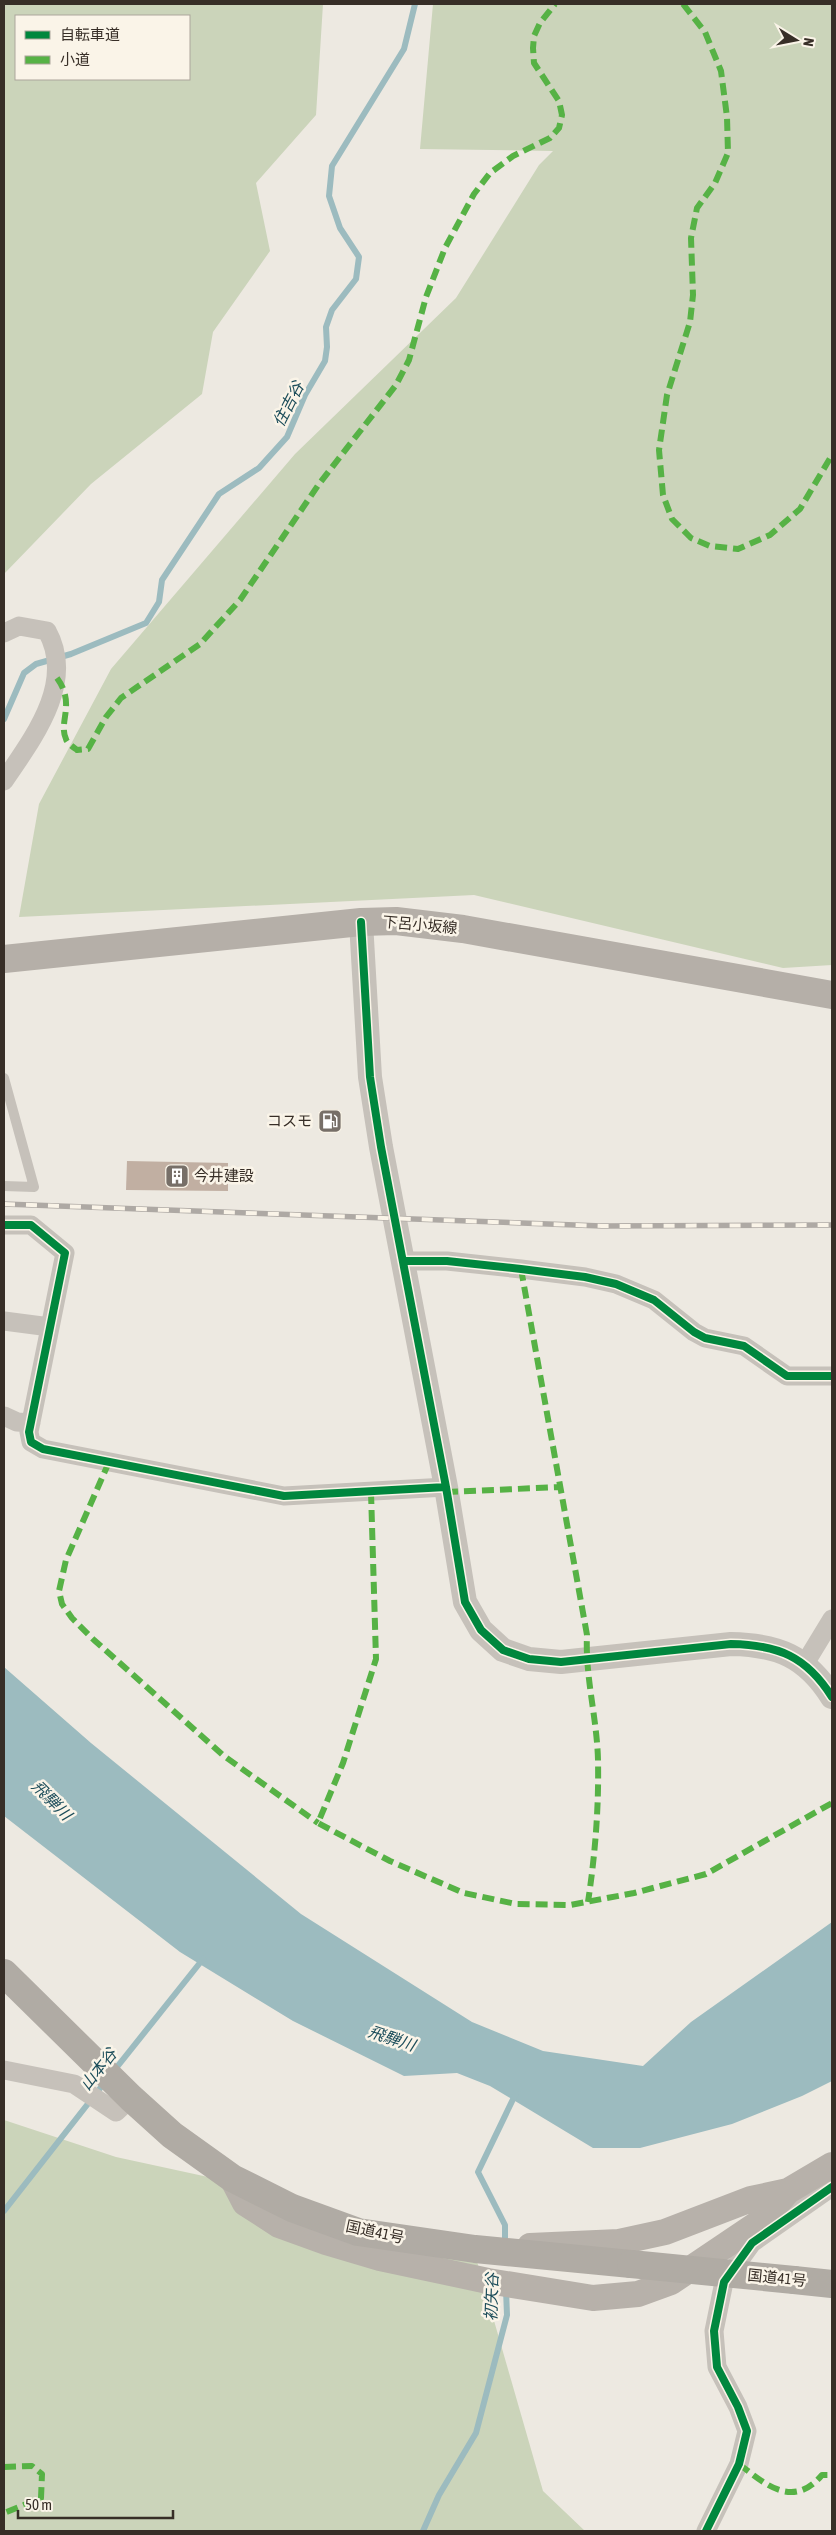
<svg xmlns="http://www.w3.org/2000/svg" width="836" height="2535" viewBox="0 0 836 2535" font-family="'Asap Condensed','Noto Sans JP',sans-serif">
<rect width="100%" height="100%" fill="#ede9e1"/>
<path fill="#cbd4ba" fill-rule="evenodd" d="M4,4h319l-7,111 -60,68 14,68 -57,81 -11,62 -111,90 -87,90zM16,16h173v63h-173z
M433,4h399v961l-49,3 -309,-73 -455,22 20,-113 72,-135 184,-215 161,-156 83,-133 14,-14 -133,-2z
M4,2120l112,37 106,23 254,78 67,233 42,40h-581z"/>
<path fill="#9cbbbf" d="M4,1667l87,76 210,171 171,108 71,29 100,15 48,-44 141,-100v159l-30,15 -70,28 -92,24h-47l-103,-62 -33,-13 -53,3 -111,-55 -113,-69 -176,-136z"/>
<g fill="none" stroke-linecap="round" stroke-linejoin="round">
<path stroke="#9cbbbf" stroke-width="6" d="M4,719l20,-46 12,-9 35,-10 75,-31 13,-21 3,-22 57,-86 40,-26 28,-31 18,-42 20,-34 2,-14 -1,-20 6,-17 24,-31 3,-22 -19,-29 -11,-32 3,-30 72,-117 11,-45
M113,2072l90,-113
M4,2211l101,-129
M505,2245v-20l-27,-53 38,-79
M423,2531l16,-36 37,-62 31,-118 -1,-25"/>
</g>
<path fill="#c1afa2" d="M127,1161l101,2v28l-102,-1z"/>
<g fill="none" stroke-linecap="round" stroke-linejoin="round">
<path stroke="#c6c1ba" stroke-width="10" d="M4,1078l30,109 -30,-1"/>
<path stroke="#c6c1ba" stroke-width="19" d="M4,633l15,-7 28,5c29,52 -14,107 -43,150
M4,1225h27l34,28 -36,179 2,10 12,7 241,47 162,-9
M403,1261h44l74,8 64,8 31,7 38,16 40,32 11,6 39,8 43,30h45
M4,1321l46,6
M4,1416l13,6 14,1
M804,1665l28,-46
M4,2070l70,14 42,28 15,-14
M706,2531l33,-67 8,-33 -9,-24 -21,-40 -3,-36 10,-49 28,-39 80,-56"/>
<path stroke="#c6c1ba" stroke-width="24" d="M361,922l9,155 11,70 65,340 19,115 16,28 22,20 26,9 32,3 170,-18c47,1 75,12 101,53"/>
<path stroke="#b7b1aa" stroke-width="26" d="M232,2178l13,25 34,22 47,17 54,16 108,23 105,17 45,-4 33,-12 92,-62 25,-29
M530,2246l89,-4 46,-10 86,-33 37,-8 44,-26"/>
<path stroke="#b5afa8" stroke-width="28" d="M4,959l357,-37 35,-1 67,8 369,66"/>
<path stroke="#b0aba4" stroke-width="28" d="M4,1973l127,125 41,37 60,43 60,30 66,24 117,17 156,15
M794,2280l38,4"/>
<g stroke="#aea9a4" stroke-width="5.5">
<path id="rail" d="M4,1204l598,22 230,-1"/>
</g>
<use href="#rail" stroke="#faf4e8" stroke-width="4" stroke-dasharray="11" stroke-linecap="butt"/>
<path stroke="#b0aba4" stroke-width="28" d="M631,2264l163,16"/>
<path stroke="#56b245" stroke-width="6" stroke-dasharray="12 6" stroke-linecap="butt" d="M683,4l22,28 16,39 6,46 1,36 -13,30 -18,25 -6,30 2,57 -3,27 -23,73 -8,55 4,45 9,24 19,19 19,8 28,3 32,-14 30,-26 32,-54
M57,678c19,26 1,44 9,61 1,4 7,8 11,11l11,-1 18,-32 15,-19 79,-54 40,-44 79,-116 77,-99 13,-25 17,-63 19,-49 29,-54 16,-21 23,-17 37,-18 9,-10 3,-13 -3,-14 -25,-38 -1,-15 1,-12 6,-13 15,-19
M521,1269l66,366c-2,42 10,83 11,125 1,47 -3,96 -10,142
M109,1462l-43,98 -7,31 3,13 10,14 22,22 130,116 94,67
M371,1492l5,167 -33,104 -25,60 72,38 74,32 52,11 54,1 64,-12 72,-19 126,-71
M446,1492l115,-5
M739,2464c27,21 54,45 83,11h10
M4,2467l28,-1 10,8 -1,24 -37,15"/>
<g stroke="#faf4e8" stroke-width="11">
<path id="cycleway" d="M361,922l9,155 11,70 65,340 19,115 16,28 22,20 26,9 32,3 170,-18c47,1 75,12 101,53
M4,1225h27l34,28 -36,179 2,10 12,7 241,47 162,-9
M403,1261h44l74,8 64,8 31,7 38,16 40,32 11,6 39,8 43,30h45
M706,2531l33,-67 8,-33 -9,-24 -21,-40 -3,-36 10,-49 28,-39 80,-56"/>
</g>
<use href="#cycleway" stroke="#00873e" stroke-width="8"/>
</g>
<defs>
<g id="fuel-square" transform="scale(1.25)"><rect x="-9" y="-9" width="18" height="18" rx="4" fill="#776f68" stroke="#faf4e8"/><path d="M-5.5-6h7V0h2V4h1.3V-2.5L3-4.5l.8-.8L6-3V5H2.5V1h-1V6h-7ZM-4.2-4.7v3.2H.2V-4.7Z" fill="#fff"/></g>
<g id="building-square" transform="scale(1.25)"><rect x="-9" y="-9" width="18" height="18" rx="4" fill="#776f68" stroke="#faf4e8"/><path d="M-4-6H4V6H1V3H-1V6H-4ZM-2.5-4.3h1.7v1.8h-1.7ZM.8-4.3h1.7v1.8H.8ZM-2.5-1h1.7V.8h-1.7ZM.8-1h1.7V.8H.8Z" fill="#fff"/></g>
</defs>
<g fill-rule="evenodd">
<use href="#fuel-square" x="330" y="1121"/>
<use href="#building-square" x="177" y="1176"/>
</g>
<g text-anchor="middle" stroke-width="5" stroke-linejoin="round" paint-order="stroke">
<g font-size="15" fill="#372e27" stroke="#faf4e8">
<text transform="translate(420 925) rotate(5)" y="5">下呂小坂線</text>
<text transform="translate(375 2232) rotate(12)" y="5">国道41号</text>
<text transform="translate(777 2278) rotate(6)" y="5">国道41号</text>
</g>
<g font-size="15" fill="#372e27" stroke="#faf4e8" text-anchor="end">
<text x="312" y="1126">コスモ</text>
<text x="194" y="1181" text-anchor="start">今井建設</text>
</g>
<g font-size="16" font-style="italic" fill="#1c4d5a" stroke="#faf4e8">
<text transform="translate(288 404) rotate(-63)" y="6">住吉谷</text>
<text transform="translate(52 1800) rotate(45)" y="6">飛騨川</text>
<text transform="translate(392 2038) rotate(18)" y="6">飛騨川</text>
<text transform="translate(98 2069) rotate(-52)" y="6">山本谷</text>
<text transform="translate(491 2297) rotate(-88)" y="6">初矢谷</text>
</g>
</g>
<rect width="836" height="2535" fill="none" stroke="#372e27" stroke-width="10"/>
<rect x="15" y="15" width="175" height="65" fill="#faf4e8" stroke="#aca59b"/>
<rect x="25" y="31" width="25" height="8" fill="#00873e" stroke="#aca59b"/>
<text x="60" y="40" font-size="15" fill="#372e27">自転車道</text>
<rect x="25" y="56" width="25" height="8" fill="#56b245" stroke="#aca59b"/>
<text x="60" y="65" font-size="15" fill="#372e27">小道</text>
<g transform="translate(796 40) rotate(100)" stroke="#faf4e8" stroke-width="4" paint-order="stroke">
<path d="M0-4L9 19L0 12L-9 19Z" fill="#372e27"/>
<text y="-8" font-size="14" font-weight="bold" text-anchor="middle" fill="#372e27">N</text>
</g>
<path d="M18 2510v8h155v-8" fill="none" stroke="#372e27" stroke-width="2.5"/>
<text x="25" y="2510" font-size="15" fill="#372e27" stroke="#faf4e8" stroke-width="4" paint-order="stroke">50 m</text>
</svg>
